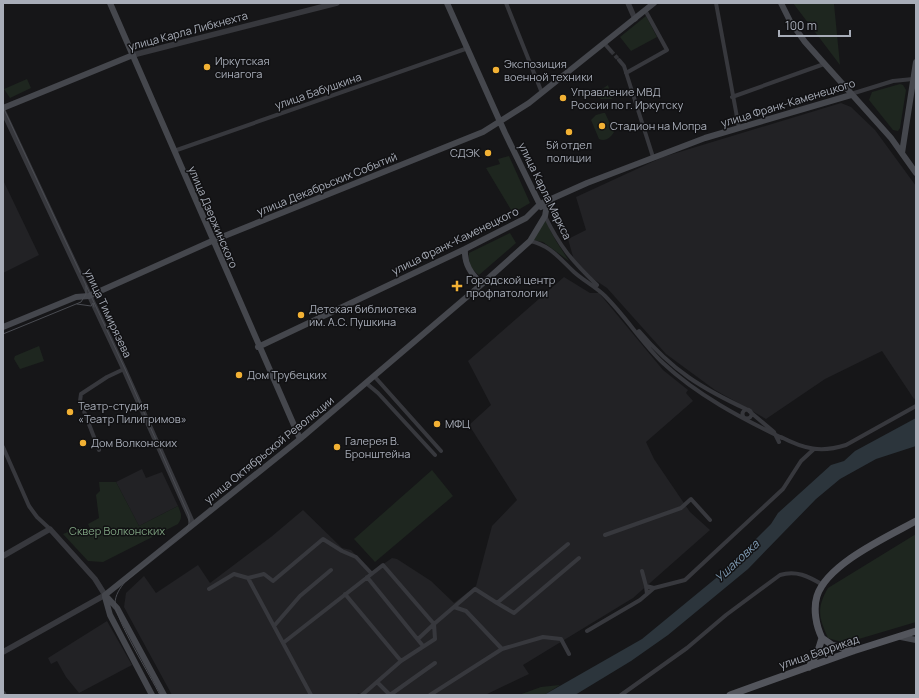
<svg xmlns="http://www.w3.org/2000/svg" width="919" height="698" viewBox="0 0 919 698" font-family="Manrope,sans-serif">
<rect width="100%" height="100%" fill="#161618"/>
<path fill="#222225" d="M841,103l10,4 24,23 41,56v212l-2,1 -32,-48 -57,28 -59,40 -51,-29 -49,-36 -59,-66 -27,-18 -6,-10 -6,-21 18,-9 -10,-33 87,-40z
M3,180l36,75 -36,18z
M564,277l26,16h9l64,77 25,20 -2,3 7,8 -47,41 8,17 36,53 20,18 -77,68 -110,67 6,9 -44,21h-124l-2,-2 -5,2h-182l-48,-88 2,-14 18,-17 12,17 42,-28 12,18 61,-46 32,-27 39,38 9,2 21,22 20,-14 5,1 34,22 23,22 22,-17 16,-60 25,-26 -48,-75 22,-20 -23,-44z
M142,469l4,9 16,-6 16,34 -39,20 -23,-44z
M107,621l25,44 -53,28 -13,-16 -9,-16 -6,3 -3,-6z"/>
<path fill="#1e261f" d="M793,3l41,1 6,61z
M646,16l11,21 -26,14 -11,-14z
M27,79l4,9 -21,10 -6,-9z
M900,84l3,1 3,5 -6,38 -2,3 -5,-1 -24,-30 3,-8z
M608,85l4,14h-11l-6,-5z
M603,113h2l9,19c-3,5 -8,10 -15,7l-8,-19 5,-5z
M509,156l21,47 -17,10 -27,-45 14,-4 -2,-5z
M545,220l11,21 13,20 -26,-19 -10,-2z
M510,233l6,10 -37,32c-8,-6 -11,-12 -10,-22z
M39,346l5,15 -24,8 -6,-10 1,-3z
M432,470l21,26 -78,66 -21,-23z
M99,482h17l23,44 39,-20c3,7 5,11 0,18l-75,38 -15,-1 -25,-27 17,-7 4,4 6,-3 -2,-4 11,-6 -3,-23 4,-4z
M916,534v88l-64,19 -11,1 -13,-4c-9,-20 -12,-29 0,-50z
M560,685l-16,10h-25l22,-8z"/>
<path fill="#2c353c" d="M916,418v28l-40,13 -36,20 -24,20 -68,70 -80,66 -37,26 -56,34h-31l98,-56 79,-65 50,-50 7,-11 53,-48 13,-4 11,-10z"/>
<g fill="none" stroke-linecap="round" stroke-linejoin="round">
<path stroke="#333438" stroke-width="4" stroke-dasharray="4 2" stroke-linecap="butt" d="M611,51l8,9"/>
<path stroke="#37383d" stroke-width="4" d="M506,3l36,90
M716,3l23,125
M604,43l7,8
M619,60l5,6 29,91
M626,73l41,-23 -22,-40
M851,94l42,-13 20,-2
M732,97l92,-33
M174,151l294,-103
M545,216c15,31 27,45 52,69
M530,241c20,4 30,18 44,31 10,9 22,15 31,24 21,21 37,47 58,67 34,32 78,55 119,75
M639,331c34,40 62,57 109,79
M374,376l67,75
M366,383l12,10 57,62
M742.5 414a4.5 4.5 0 1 1 9 0a4.5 4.5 0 1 1-9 0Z
M749,411l25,21
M775,434l4,8
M781,437c23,12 40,16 65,8l70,-39
M3,447l26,59 8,11 13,12
M99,450l-19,-49 1,-7 26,-17 17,-8
M605,535l76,-27 10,-9 19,21
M642,571l4,15
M367,577l56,69
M248,578l16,-4 9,7 50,-42 19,12 14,6 15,16
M654,588l-8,-2 1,8 7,-6 31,-8 98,-91 18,-28 13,-12
M209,589l25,-15 14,4 63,117
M345,594l56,67
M497,603l17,10 65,-55
M274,626l26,-30 31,-26
M587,631l53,-31 7,-6
M283,643l100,-78 51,59 -16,15
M502,649l41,-12 18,2 8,15
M377,682l13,13
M3,692l2,3
M362,695l39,-34 34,-22 -1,-15 41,-35 22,14 71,-59
M390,695l45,-32
M430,695l72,-46 -36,-38 -12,-4
M621,695l66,-47 39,-33 54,-40c16,-5 28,1 43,10"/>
<path stroke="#37383d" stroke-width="5.5" d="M628,3l7,16
M133,55l204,-52
M3,111l121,258 69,155
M3,556l47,-27 45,50 10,16 -102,57"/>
<path stroke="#45474d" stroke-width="6" d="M110,3l190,436
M447,3l58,130 36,74
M781,3l9,18 15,21 86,96 25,35
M3,108l130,-53
M902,153l14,-91
M465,249c-1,15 6,25 17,35
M3,327l73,-30 13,-1 123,-55 271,-109 46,-29 125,-100
M258,347l207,-98 61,-31 14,-14 47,-21 118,-45 146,-43
M105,595l195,-156 182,-155 48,-43 15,-25 2,-11 4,-5
M105,595l12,13 47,87
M105,597l5,18 42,80
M901,637l15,3"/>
<path stroke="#53555c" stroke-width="7" d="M853,651l-21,-6 -10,-7c-6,-12 -9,-29 -5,-42 10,-32 70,-59 99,-75
M809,667l9,-16 4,-13
M730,695l123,-44 63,-20"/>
<path stroke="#4a4c52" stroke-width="1" d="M3,107l122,262 64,147v8l-3,7 -61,51c-5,6 -10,13 -10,22 1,16 36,73 45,91
M77,304l14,2 2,-3 1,4
M3,334l78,-32 5,-8v-8"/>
</g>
<g fill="#f2b134" stroke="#111113" stroke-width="1.5">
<circle cx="207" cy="67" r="4"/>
<circle cx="496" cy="70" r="4"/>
<circle cx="563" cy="98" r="4"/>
<circle cx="602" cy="126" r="4"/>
<circle cx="569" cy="132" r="4"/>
<circle cx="488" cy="153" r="4"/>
<path d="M455 280h4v4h4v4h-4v4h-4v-4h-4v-4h4z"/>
<circle cx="301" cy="315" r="4"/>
<circle cx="239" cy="375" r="4"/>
<circle cx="70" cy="412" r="4"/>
<circle cx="437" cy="424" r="4"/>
<circle cx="83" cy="443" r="4"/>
<circle cx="337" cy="447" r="4"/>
</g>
<g text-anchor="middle" stroke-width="3" stroke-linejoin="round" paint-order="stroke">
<g font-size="11" fill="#a8adb8" stroke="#111113">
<text transform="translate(188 31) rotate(-15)" y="4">улица Карла Либкнехта</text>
<text transform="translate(318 91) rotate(-19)" y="4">улица Бабушкина</text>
<text transform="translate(788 103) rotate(-17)" y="4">улица Франк-Каменецкого</text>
<text transform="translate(327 184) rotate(-22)" y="4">улица Декабрьских Событий</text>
<text transform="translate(545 191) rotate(64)" y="4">улица Карла Маркса</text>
<text transform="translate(213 217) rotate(67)" y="4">улица Дзержинского</text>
<text transform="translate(455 241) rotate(-26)" y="4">улица Франк-Каменецкого</text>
<text transform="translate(108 313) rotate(65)" y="4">улица Тимирязева</text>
<text transform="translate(269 450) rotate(-39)" y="4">улица Октябрьской Революции</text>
<text transform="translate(819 652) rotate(-19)" y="4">улица Баррикад</text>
</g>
<g font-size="11" fill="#a8adb8" stroke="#111113" text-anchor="start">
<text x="215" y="65">Иркутская<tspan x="215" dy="13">синагога</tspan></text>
<text x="504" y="68">Экспозиция<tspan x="504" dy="13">военной техники</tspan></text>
<text x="571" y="96">Управление МВД<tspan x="571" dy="13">России по г. Иркутску</tspan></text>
<text x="610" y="130">Стадион на Мопра</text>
<text x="569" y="149" text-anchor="middle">5й отдел<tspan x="569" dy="13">полиции</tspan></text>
<text x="480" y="157" text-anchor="end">СДЭК</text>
<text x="466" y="284">Городской центр<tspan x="466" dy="13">профпатологии</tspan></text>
<text x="309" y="313">Детская библиотека<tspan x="309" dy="13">им. А.С. Пушкина</tspan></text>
<text x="247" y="379">Дом Трубецких</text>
<text x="78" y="410">Театр-студия<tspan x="78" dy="13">«Театр Пилигримов»</tspan></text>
<text x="445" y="428">МФЦ</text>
<text x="345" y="445">Галерея В.<tspan x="345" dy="13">Бронштейна</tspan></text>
<text x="91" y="447">Дом Волконских</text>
</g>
<g font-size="11" fill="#7fa381" stroke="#111113">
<text x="117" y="535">Сквер Волконских</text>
</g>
<g font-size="12" font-style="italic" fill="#7f9bb3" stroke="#111113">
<text transform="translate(737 561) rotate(-43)" y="4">Ушаковка</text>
</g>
</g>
<rect width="919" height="698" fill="none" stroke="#a8adb8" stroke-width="8"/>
<path d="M779 30v6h71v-6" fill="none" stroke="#a8adb8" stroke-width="2"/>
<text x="785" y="30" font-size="12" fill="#a8adb8" stroke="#111113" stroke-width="3" paint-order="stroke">100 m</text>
</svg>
